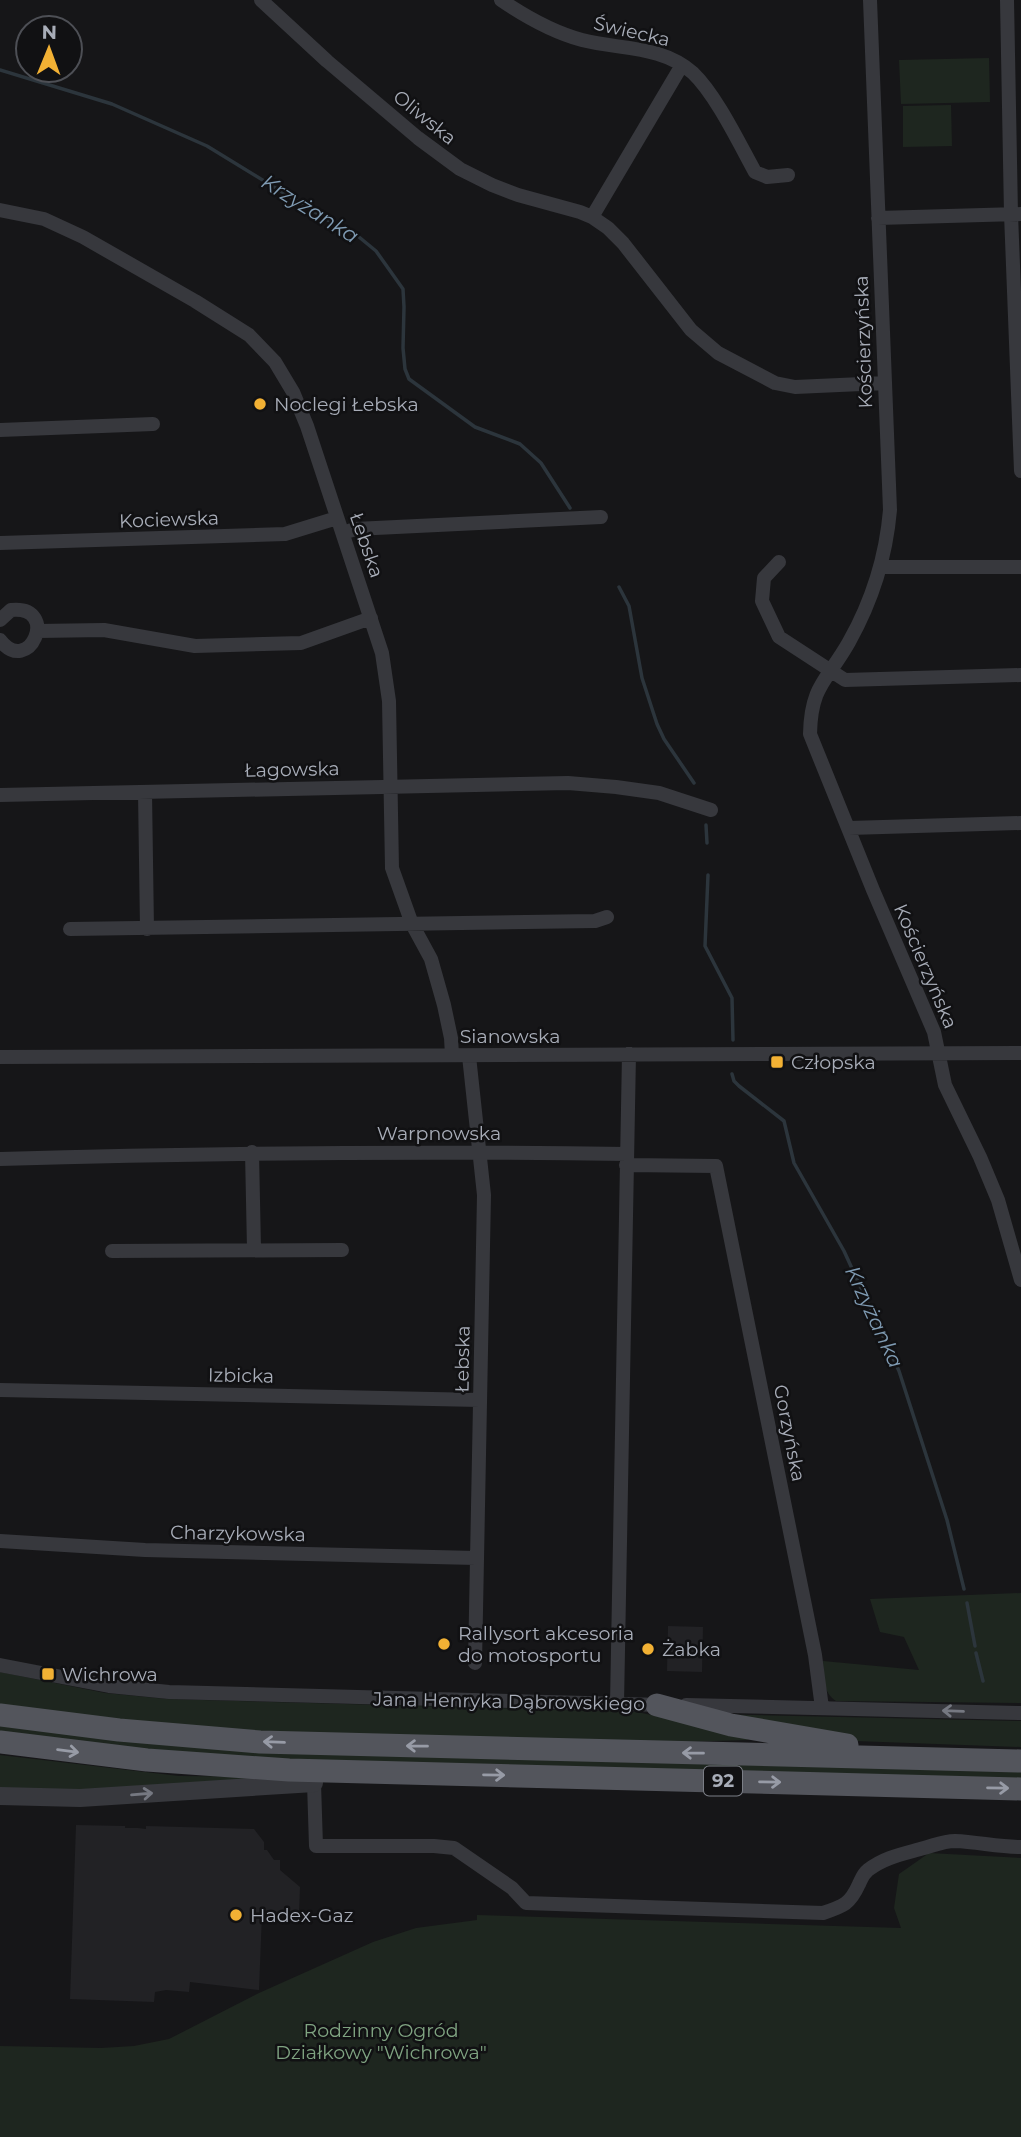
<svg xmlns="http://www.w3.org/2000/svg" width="1021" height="2137" viewBox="0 0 1021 2137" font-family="Montserrat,sans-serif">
<rect width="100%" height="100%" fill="#161618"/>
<path fill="#222225" d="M668,1626l35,1 -1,45 -35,-1z
M76,1825l49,1v2h13l8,1v-3l108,3 10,13v8h3l7,10h6v10l20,17 -1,28 -37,-1 -3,76 -69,-8 -1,10 -23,-2 -11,2 -1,10 -84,-3z"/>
<path fill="#1e261f" d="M989,58l1,44 -89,2 -2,-44z
M951,105l1,41 -49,1v-41z
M1021,1593v110l-185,-2c-14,-9 -12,-25 -13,-40l96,9 -15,-33 -24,-5 -10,-33z
M0,1672l105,21 62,6 470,13 86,18 26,10 -68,2 -421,-8 -260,-27z
M711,1714l310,7v26l-166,-6z
M0,1723l1021,46v12l-727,-18 -294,-28z
M0,1755l179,21 99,1 -190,16 -88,-2z
M929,1853l92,5v279h-1021v-91l101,2 33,-2 35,-7 90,-46 114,-51 43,-14 61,-8v-5l424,13 -7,-20 5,-34z"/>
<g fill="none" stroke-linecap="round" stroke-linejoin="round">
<path stroke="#2c353c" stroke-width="3.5" d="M0,70l112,34 95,42 129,79 23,12 17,14 27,38 1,18 -1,41 2,21 4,10 66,48 45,17 21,19 29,45
M619,587l10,19 13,72 15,46 7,15 30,44
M706,825l1,18
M708,875l-3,71 27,52 1,42
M732,1074l2,7 5,5 45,35 10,42 50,88 55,120 48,149 17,69
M967,1603l8,43
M976,1653l7,28"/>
<path stroke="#37383d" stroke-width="14" d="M261,0l66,61 91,77 42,31 32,16 26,10 62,17 12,5 16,11 15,15 68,87 27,23 57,30 20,4 89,-4
M501,0c25,17 51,32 81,40 39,10 79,5 111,33 23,22 46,70 62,99l12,5 21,-2
M870,0l20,510c-4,47 -18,91 -41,132 -22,39 -38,43 -39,92l63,156 61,142 11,53 35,72 18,43 23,80
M1007,0l4,214 10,257
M0,210l44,9 39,18 112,64 54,34 26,27 18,30 14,34 75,227 7,48 3,167 20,56 19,35 13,46 7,33 1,17
M592,217l90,-152
M878,218l143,-4
M0,430l153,-6
M343,533l12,-4 246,-12
M0,543l285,-9 52,-16
M779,562l-15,16 -2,23 17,36 66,43 176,-5
M881,567h140
M0,620l11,-10c50,-5 18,68 -11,30
M38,631l66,-1 91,16 106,-3 70,-25
M145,792l2,137
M0,795l568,-12 48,4 43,6 52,17
M849,828l172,-5
M70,929l525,-8 12,-4
M469,1056l15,139 -9,468
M0,1057l1021,-4
M252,1152l2,97
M0,1159c209,-6 417,-8 627,-5
M626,1165l90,1 99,489 7,53
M112,1251l230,-1
M0,1390l480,10
M0,1541l145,9 331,8
M0,1665l109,21 60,6 494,13
M617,1704l12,-650
M686,1705l335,8
M314,1783l2,63h118l20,2 58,40 14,15 297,10c21,-7 27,-9 36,-29 3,-6 4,-10 9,-14 17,-13 35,-16 56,-22 11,-3 20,-7 31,-7 23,1 44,6 66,6"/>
<path stroke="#37383d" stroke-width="18" d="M0,1796l80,2 234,-15"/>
<path stroke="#53555c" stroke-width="23" d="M657,1705l74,20 116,20
M0,1715l119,15 141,12 761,19
M0,1742l147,18 142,10 732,19"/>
</g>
<defs><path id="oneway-shaft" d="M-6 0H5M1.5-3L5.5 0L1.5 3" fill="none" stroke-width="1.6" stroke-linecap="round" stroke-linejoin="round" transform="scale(1.75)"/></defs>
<g stroke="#757881">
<use href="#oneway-shaft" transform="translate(953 1711) rotate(-178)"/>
<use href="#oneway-shaft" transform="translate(142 1794) rotate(-5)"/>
</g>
<g stroke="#979ba6">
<use href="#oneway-shaft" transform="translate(274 1742) rotate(-178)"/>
<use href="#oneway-shaft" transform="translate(417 1746) rotate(-179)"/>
<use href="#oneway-shaft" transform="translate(68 1751) rotate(7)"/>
<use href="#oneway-shaft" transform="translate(693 1753) rotate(-179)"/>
<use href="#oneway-shaft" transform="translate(494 1775) rotate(1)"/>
<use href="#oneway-shaft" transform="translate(770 1782) rotate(1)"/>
<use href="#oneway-shaft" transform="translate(998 1788) rotate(1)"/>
</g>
<g fill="#f2b134" stroke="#111113" stroke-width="2.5">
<circle cx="260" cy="404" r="7"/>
<rect x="770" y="1055" width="14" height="14" rx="3.5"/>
<circle cx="444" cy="1644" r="7"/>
<circle cx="648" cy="1649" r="7"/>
<rect x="41" y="1667" width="14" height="14" rx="3.5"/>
<circle cx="236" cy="1915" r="7"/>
</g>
<g text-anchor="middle" stroke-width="5" stroke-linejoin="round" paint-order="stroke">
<rect fill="#111113" stroke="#7b7e86" stroke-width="2" x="704" y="1766.5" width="38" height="29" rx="5"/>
<g font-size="18" font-weight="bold" fill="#a8adb8">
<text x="723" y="1787">92</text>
</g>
<g font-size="19" fill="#a8adb8" stroke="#111113">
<text transform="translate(632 31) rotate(13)" y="7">Świecka</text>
<text transform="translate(425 117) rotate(39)" y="7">Oliwska</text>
<text transform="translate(863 342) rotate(-92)" y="7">Kościerzyńska</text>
<text transform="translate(169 519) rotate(-2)" y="7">Kociewska</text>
<text transform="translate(367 545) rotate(71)" y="7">Łebska</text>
<text transform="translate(292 769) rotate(-1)" y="7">Łagowska</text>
<text transform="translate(926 966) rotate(67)" y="7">Kościerzyńska</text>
<text x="510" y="1043">Sianowska</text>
<text x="439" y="1140">Warpnowska</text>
<text transform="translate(462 1359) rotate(-89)" y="7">Łebska</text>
<text transform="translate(241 1375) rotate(1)" y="7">Izbicka</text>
<text transform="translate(790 1433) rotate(79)" y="7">Gorzyńska</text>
<text transform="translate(238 1533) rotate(1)" y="7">Charzykowska</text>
<text transform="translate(509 1701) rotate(1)" y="7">Jana Henryka Dąbrowskiego</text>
</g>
<g font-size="19" fill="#a8adb8" stroke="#111113" text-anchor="start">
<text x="274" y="411">Noclegi Łebska</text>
<text x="791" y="1069">Człopska</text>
<text x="458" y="1640">Rallysort akcesoria<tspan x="458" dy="22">do motosportu</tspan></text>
<text x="662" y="1656">Żabka</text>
<text x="62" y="1681">Wichrowa</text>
<text x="250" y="1922">Hadex-Gaz</text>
</g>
<g font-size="19" fill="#7fa381" stroke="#111113">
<text x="381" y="2037">Rodzinny Ogród<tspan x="381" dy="22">Działkowy "Wichrowa"</tspan></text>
</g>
<g font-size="21" font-style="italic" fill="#7f9bb3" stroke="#111113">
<text transform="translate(310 209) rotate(32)" y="7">Krzyżanka</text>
<text transform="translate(874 1317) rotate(65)" y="7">Krzyżanka</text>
</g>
</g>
<g transform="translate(49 49) rotate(1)"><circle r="33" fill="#111113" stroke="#4d4f55" stroke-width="2"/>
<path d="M0-5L12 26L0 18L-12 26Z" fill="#f2b134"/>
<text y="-10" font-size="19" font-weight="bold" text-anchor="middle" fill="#a8adb8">N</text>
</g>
</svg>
